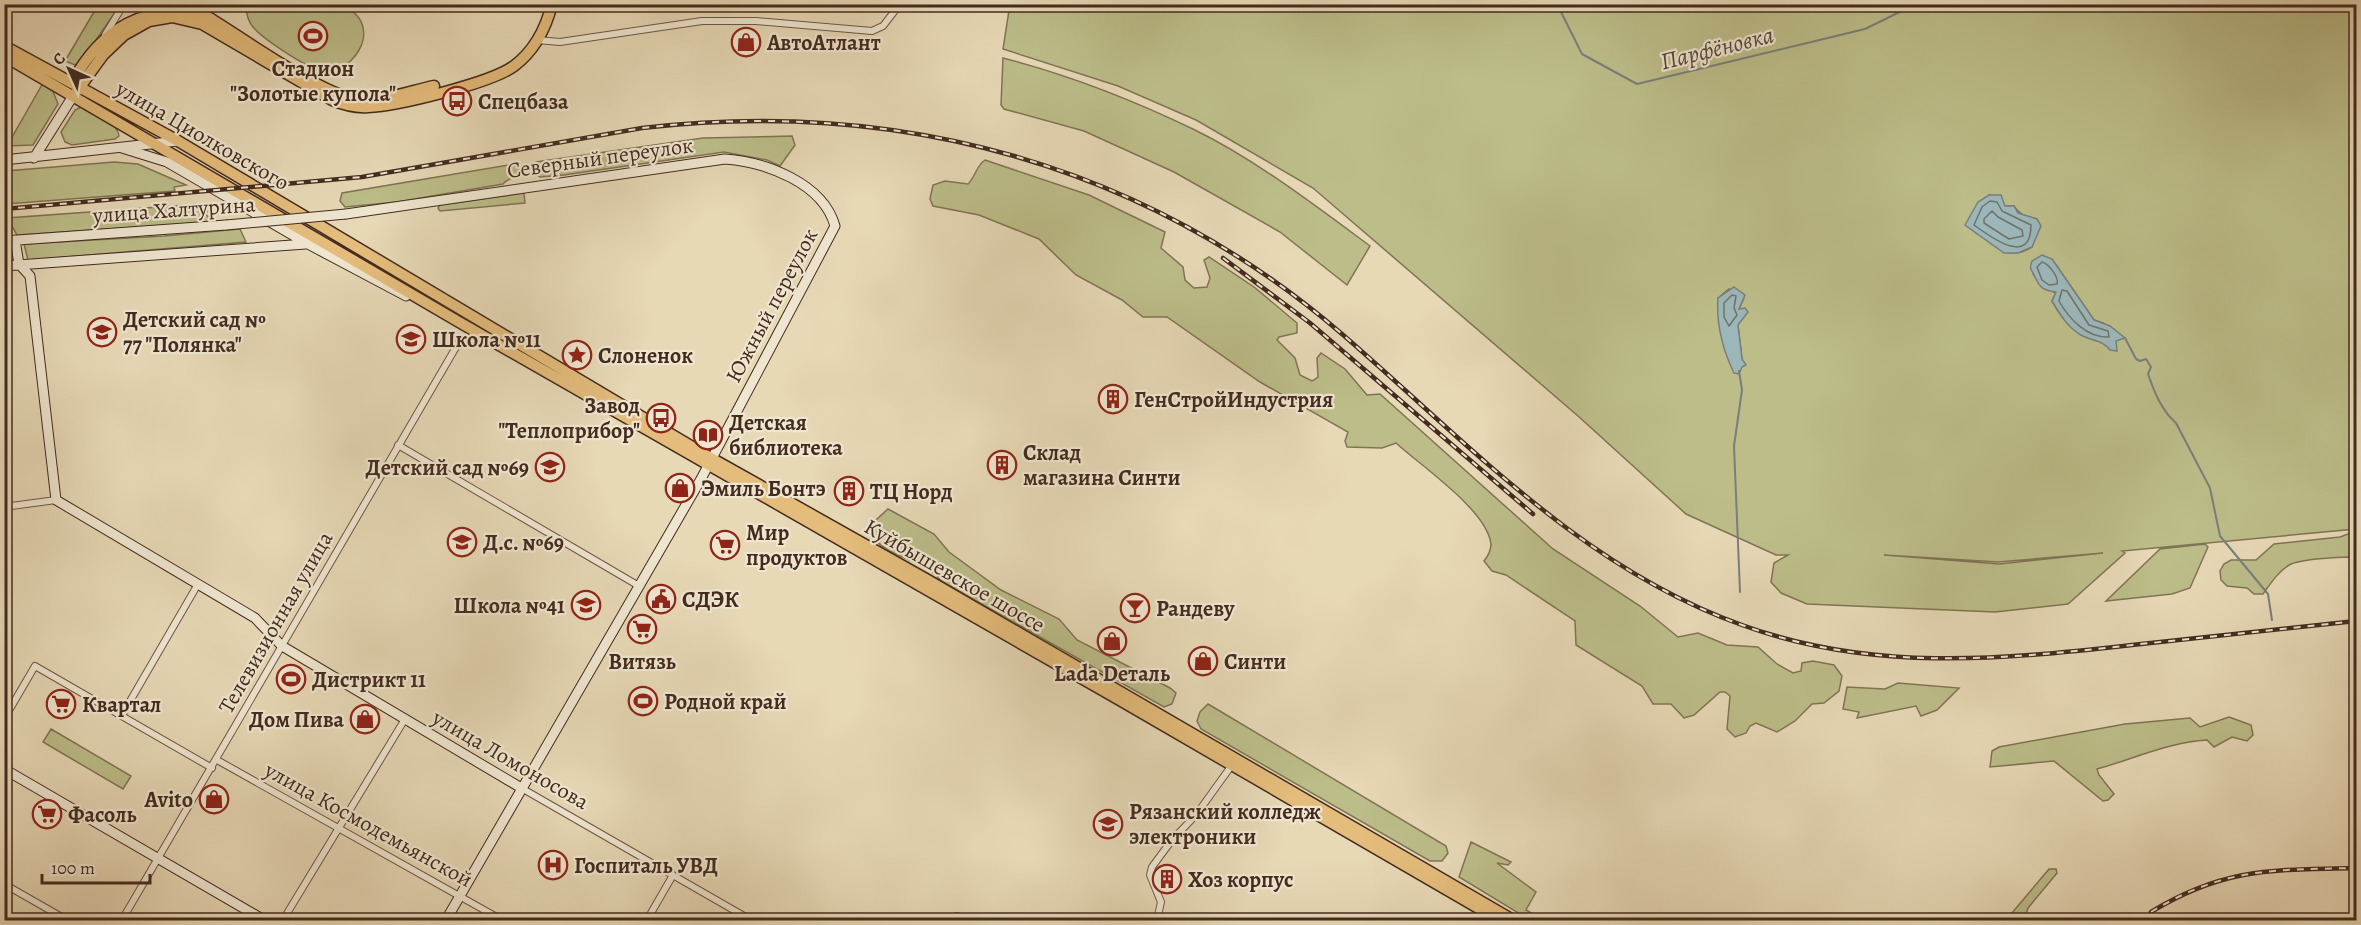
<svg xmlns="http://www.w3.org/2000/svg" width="2361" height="925" viewBox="0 0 2361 925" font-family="Alegreya,serif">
<rect width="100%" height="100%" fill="#e7d8b6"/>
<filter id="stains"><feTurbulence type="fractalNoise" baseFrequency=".00333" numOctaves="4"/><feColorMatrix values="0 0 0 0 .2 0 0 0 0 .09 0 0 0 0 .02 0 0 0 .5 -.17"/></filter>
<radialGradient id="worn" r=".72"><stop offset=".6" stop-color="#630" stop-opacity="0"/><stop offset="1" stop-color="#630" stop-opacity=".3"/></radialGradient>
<path fill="#bcbd89" stroke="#807454" stroke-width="1.5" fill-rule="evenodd" d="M1010,4h449l1,4 1,-4 895,1v524l-234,22 3,2 -57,51 -73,8 -188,-8 -26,-11 -10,-11 3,-19 14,-8h-12l-90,-41 -108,-98 -265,-228 -117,-68 -78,-34 -115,-37zM1989,195l7,1 9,10h9c6,9 12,11 23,13v13l-5,15c-27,16 -34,-3 -56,-14zM2052,259l42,61 9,3 21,15c-34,11 -56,-7 -72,-37l4,-8 -15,-7 -8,-12zM1729,289l15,9 -5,11 3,9 -4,7 4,34h-12c-7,-21 -12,-38 -12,-61zM2103,553l-104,11 -115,-9 114,7z
M98,5h22l-39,57 -6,3 -10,-4z
M246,5h97c8,5 16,10 19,19 8,21 -14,47 -34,48 -15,1 -65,-33 -75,-45 -5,-6 -7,-15 -7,-22z
M1003,58c66,17 130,42 192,72 61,30 121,76 175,116l-23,39 -67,-53 -106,-60 -90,-41 -80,-22 -3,-4z
M43,83l9,6 6,15 -25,41 -26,1z
M81,107c12,2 37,16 38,29l-4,3 -43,6 -7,-3 -4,-10 14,-22z
M792,136l3,9 -15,21 -13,-6 -43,-8 -160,23 -24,2 -8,-6 4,-9 167,-24z
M985,160l104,35 76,37 -4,16 22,19 2,13 9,8 13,-1 3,-9 -6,-18 5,-3 45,30 43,36v10l-18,4 -2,3 18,18 5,17 12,6 6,-4 -1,-19 4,-5 24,16 22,26 13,-1 173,155 87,57 38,31 20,-4 29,12 31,2 19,17 16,9 8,-2 1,-8 11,-2 21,4 8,11 -3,15 -15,12 -12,1 -17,17 -18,11 -21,-9 -6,3 -4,7 -11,4 -8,-8 3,-33 -5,-4h-5l-26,23 -10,3 -13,-14h-18l-11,-18 -66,-41 -1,-24 -69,-46 -14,-4 -8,-10c4,-5 7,-10 7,-17 -4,-34 -70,-78 -95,-101l-14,5 -35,-1 -2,-6 3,-9 -88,-50 -93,-65h-24l-21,-17 -46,-25 -37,-36 -60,-24 -46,-9 -3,-7 3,-14 12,-4 23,3c8,-8 8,-18 17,-24z
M114,162l24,2 48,21 -12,2 1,4 -169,13v-33z
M514,164l7,2 2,7c-7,5 -14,4 -20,11l-106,18 -52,5 -5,-6 2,-8z
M524,193l1,10 -85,8 -2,-3 2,-3z
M200,204l9,7 -5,2 10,9 -197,13 -10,-17z
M240,229l6,13 -218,18 -4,-16 140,-8z
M888,509l46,25 15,18 52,38 58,29 18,21 93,48 6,5 -4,11 -8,3 -223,-126c-18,-24 -54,-21 -70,-47l5,-14z
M2356,531v31l-4,-5c-14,0 -52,2 -63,8 -11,7 -18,18 -26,29h-9l-7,-6 -20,-2 -6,-6 -1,-9 4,-7 7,-4h25l18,-16 66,-7z
M2205,544l3,3 -18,41 -18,6 -66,7 54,-52z
M1898,683l61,5 -22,22 -16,6 -5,-10 -59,12 2,-6 -16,-3 4,-22 38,2z
M1208,704l238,142 2,7 -6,8h-12l-229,-132 -4,-8 3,-9z
M2229,717l22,8 2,10 -6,6 -15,-4 -18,10 -7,-7c-37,2 -74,19 -110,29l2,6 15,19 -6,6 -5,1 -49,-40 -64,6 2,-16 7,-4 126,-23 65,-6 10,9z
M51,729l80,47 -8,13 -80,-47z
M1471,842l40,20 -3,3 -11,-2 39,29 -10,18 14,8 -1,2h-9l-71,-43z
M2049,869h7l1,4 -29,35 -4,12h-18z"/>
<path fill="#9cb7ba" stroke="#797f7c" stroke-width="1.5" d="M1989,195h12l4,11h9l4,7 19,6 4,7 -9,21 -14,6h-14l-39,-28 13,-23z
M2042,255l10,4 42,61 16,6 15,12 -9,3 1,10 -7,-1c-7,-10 -19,-9 -29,-15 -13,-7 -22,-22 -29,-34l4,-9c-14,-2 -16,-4 -22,-17 -3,-6 -5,-6 -2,-14z
M1734,287l11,8 -6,14 6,-1 3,4 -10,13 4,34 4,6 -4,2 -3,7 -5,-1c-11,-23 -18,-49 -16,-75z"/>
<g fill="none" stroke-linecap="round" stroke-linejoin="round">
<path stroke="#70716c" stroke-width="1.5" d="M1990,201l7,1 5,9 29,14c0,42 -39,13 -57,0l8,-18z
M1992,211l6,6 24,13 1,6 -14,3 -25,-16v-4z
M2042,262c7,2 17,15 15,22l-8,1 -7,-5 -5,-13z
M2062,290l5,1 22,34 19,6 1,6c-22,1 -40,-18 -50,-36z
M1732,295l4,1 -2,12 3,7 -8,11 -5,-9v-14z"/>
<path stroke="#797f7c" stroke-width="2" d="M1557,4l25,50 55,30 228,-55 51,-25
M2125,338l11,21 4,2 6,-2 5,8 -3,7c6,17 13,36 28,49l34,65 10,48 48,58 4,26
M1739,371l3,19 -8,56 6,146"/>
<g stroke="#6d5645" stroke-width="8">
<path id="street" d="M185,4l10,6
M105,35l19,-31
M537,40l23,2 142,-21h54l116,10 11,-5 17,-22
M398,445l241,141
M4,507l52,-7
M122,715l76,-131
M4,719l31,-53 177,102
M217,760l285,160
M523,789l228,131
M4,884l63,36
M122,920l337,-578
M283,920l122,-201
M647,920l26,-45
M948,920l9,-4 7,4
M1157,920l4,-18 -11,-27 2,-8 20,-27 24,-25 36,-50"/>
</g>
<g stroke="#442b1f" stroke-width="11">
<path id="secondary" d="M122,148l45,14 141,82 98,52
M34,158l39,-62
M4,160l174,-19
M346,214l379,-55c41,3 98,24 110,67l-134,253 -255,441
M15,240l4,24 11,12 26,224 199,118 27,28 241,143
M4,241l222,-16
M4,266l302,-22
M4,769l260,151"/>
</g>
<g stroke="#442b1f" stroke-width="13">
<path id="primary" d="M4,46l174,95 533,317 215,121 587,341
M4,56l455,266 659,377 381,221
M72,83c28,-53 74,-83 136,-66 33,20 115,79 149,82 26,3 53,-8 77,-13
M77,91l26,-36 21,-20 25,-14 23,-4 30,7 130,76c12,5 23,8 36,7 29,-1 123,-24 146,-41 20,-15 32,-38 38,-62"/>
</g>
<use href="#street" stroke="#efe6d0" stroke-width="6"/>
<use href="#secondary" stroke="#efe6d0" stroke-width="9"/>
<use href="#primary" stroke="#e4bc7b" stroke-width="10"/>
<g stroke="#442b1f" stroke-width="4.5">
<path id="rail" d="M4,209l358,-32 280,-49c257,-30 502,36 700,206 125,108 240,234 400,291 129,47 257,35 390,20 75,-8 150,-16 224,-24
M1223,258l87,65 223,191
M2151,912c74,-45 122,-42 205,-44
M2348,920l8,-5"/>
</g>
<use href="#rail" stroke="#efe6d0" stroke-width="2" stroke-dasharray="7" stroke-linecap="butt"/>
<g stroke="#442b1f" stroke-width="11" stroke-linecap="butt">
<path id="secondary-bridge" d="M226,225l120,-11"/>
</g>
<use href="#secondary-bridge" stroke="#efe6d0" stroke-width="9"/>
</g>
<defs>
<g id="stadium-ring" transform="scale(1.5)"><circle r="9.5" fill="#efe6d0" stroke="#8f2418" stroke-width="1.5"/><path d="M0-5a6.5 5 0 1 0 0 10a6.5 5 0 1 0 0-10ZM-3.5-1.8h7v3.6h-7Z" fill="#8f2418"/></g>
<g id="shop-ring" transform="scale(1.5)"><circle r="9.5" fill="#efe6d0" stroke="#8f2418" stroke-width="1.5"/><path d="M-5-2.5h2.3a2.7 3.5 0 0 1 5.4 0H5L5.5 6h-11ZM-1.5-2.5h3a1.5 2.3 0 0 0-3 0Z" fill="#8f2418"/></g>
<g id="bus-ring" transform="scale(1.5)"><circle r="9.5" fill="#efe6d0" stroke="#8f2418" stroke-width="1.5"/><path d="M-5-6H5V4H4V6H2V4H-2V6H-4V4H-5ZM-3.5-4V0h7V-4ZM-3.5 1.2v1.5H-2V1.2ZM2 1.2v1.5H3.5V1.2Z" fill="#8f2418"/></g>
<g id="school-ring" transform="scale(1.5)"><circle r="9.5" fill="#efe6d0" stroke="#8f2418" stroke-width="1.5"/><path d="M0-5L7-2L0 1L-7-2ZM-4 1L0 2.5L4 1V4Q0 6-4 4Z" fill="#8f2418"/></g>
<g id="sight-ring" transform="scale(1.5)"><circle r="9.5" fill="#efe6d0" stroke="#8f2418" stroke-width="1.5"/><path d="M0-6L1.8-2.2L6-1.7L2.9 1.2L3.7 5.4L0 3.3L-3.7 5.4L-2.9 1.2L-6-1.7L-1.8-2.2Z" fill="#8f2418"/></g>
<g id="building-ring" transform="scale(1.5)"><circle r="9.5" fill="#efe6d0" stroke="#8f2418" stroke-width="1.5"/><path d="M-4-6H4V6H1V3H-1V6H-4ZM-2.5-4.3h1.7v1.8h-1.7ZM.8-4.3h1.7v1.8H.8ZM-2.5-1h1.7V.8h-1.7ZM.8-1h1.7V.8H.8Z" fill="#8f2418"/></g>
<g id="library-ring" transform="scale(1.5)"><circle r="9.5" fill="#efe6d0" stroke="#8f2418" stroke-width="1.5"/><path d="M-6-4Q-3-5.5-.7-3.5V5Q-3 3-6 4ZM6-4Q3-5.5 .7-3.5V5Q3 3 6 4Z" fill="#8f2418"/></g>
<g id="supermarket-ring" transform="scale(1.5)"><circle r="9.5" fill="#efe6d0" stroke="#8f2418" stroke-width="1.5"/><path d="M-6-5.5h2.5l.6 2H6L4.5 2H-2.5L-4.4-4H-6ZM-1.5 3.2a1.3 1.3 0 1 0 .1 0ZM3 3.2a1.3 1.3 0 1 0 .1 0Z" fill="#8f2418"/></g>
<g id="civic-ring" transform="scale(1.5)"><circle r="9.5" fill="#efe6d0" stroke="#8f2418" stroke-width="1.5"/><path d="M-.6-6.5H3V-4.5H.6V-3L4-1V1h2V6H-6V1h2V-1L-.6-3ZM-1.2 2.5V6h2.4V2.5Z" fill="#8f2418"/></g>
<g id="bar-ring" transform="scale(1.5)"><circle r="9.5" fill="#efe6d0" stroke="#8f2418" stroke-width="1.5"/><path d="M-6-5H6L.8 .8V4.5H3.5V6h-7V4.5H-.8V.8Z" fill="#8f2418"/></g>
<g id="university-ring" transform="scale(1.5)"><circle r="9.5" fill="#efe6d0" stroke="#8f2418" stroke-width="1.5"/><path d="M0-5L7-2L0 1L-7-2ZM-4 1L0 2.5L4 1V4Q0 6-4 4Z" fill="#8f2418"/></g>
<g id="hospital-ring" transform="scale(1.5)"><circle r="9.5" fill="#efe6d0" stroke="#8f2418" stroke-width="1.5"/><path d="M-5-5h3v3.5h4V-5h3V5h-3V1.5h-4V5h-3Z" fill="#8f2418"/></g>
</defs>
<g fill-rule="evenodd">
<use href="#stadium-ring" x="313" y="36"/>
<use href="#shop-ring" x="746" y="42"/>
<use href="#bus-ring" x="457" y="101"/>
<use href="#school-ring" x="102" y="332"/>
<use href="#school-ring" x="411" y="339"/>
<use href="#sight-ring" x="577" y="355"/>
<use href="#building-ring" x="1113" y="399"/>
<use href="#bus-ring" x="661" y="418"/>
<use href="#library-ring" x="708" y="435"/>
<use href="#building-ring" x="1002" y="465"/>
<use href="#school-ring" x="550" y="467"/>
<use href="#shop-ring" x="680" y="488"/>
<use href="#building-ring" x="849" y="491"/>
<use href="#school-ring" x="462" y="542"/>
<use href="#supermarket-ring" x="725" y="545"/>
<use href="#civic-ring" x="661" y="599"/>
<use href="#school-ring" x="586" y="605"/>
<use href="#bar-ring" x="1135" y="608"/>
<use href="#supermarket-ring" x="642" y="629"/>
<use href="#shop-ring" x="1112" y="641"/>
<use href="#shop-ring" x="1203" y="661"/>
<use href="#stadium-ring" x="291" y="679"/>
<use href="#stadium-ring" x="643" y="701"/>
<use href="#supermarket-ring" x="61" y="704"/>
<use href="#shop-ring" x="365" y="719"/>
<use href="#shop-ring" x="214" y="799"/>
<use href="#supermarket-ring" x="47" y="814"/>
<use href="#university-ring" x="1108" y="824"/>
<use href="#hospital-ring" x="553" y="865"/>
<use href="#building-ring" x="1167" y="879"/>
</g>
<g text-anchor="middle" stroke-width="4.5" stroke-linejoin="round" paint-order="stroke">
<g font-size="22" font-weight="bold" fill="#442b1f" stroke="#efe6d0" text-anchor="start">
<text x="767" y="50">АвтоАтлант</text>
<text x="313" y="76" text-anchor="middle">Стадион<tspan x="313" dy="25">"Золотые купола"</tspan></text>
<text x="478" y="109">Спецбаза</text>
<text x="123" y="327">Детский сад №<tspan x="123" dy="25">77 "Полянка"</tspan></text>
<text x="432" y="347">Школа №11</text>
<text x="598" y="363">Слоненок</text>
<text x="1134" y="407">ГенСтройИндустрия</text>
<text x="640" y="413" text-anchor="end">Завод<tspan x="640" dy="25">"Теплоприбор"</tspan></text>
<text x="729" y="430">Детская<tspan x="729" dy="25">библиотека</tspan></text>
<text x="1023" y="460">Склад<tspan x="1023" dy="25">магазина Синти</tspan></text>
<text x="529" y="475" text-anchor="end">Детский сад №69</text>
<text x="701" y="496">Эмиль Бонтэ</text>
<text x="870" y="499">ТЦ Норд</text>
<text x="746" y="540">Мир<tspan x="746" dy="25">продуктов</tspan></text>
<text x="483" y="550">Д.с. №69</text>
<text x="682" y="607">СДЭК</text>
<text x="565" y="613" text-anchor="end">Школа №41</text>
<text x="1156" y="616">Рандеву</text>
<text x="642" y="669" text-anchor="middle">Витязь</text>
<text x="1224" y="669">Синти</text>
<text x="1112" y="681" text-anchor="middle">Lada Dеталь</text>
<text x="312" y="687">Дистрикт 11</text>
<text x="664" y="709">Родной край</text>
<text x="82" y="712">Квартал</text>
<text x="344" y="727" text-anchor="end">Дом Пива</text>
<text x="193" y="807" text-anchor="end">Avito</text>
<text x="1129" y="819">Рязанский колледж<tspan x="1129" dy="25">электроники</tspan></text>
<text x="68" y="822">Фасоль</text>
<text x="574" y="873">Госпиталь УВД</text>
<text x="1188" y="887">Хоз корпус</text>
</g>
<g font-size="22" fill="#442b1f" stroke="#efe6d0">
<text transform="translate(203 135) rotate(30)" y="8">улица Циолковского</text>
<text transform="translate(600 157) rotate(-8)" y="8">Северный переулок</text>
<text transform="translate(174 209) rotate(-4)" y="8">улица Халтурина</text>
<text transform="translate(771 305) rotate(-62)" y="8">Южный переулок</text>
<text transform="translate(955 575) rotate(30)" y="8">Куйбышевское шоссе</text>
<text transform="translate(275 622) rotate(-60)" y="8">Телевизионная улица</text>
<text transform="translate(511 759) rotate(30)" y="8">улица Ломоносова</text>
<text transform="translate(369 824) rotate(29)" y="8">улица Космодемьянской</text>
</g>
<g font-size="24" font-style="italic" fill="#56473e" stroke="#efe6d0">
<text transform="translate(1717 48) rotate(-14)" y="8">Парфёновка</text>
</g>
</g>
<rect width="2361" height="925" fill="none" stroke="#e7d8b6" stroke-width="24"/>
<rect x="6" y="6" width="2349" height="913" fill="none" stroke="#442b1f" stroke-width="3"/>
<rect x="12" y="12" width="2337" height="901" fill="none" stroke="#442b1f" stroke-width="1.5"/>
<g transform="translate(69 69) rotate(315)" stroke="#efe6d0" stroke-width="4.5" paint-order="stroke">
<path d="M0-4.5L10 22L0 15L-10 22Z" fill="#442b1f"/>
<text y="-9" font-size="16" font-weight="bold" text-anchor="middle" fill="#442b1f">С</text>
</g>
<path d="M42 874v9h108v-9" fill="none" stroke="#442b1f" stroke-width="3"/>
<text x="51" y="874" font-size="18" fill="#442b1f" stroke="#efe6d0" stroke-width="4.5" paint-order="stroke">100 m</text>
<rect width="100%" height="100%" filter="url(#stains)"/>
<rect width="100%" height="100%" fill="url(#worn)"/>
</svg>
